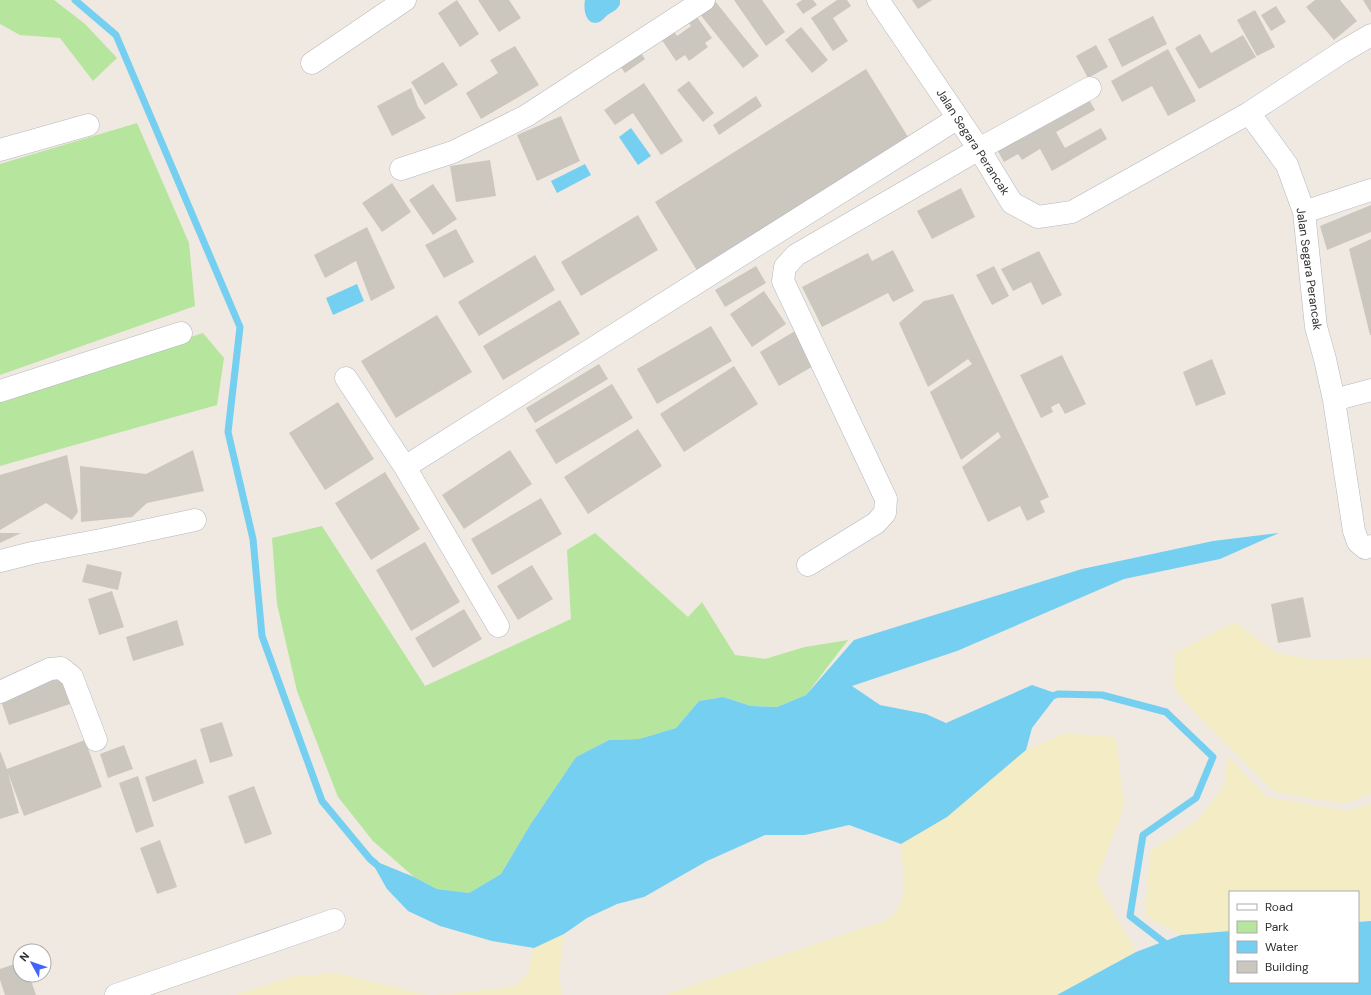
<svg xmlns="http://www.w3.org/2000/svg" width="1371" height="995" viewBox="0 0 1371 995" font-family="'DM Sans',sans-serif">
<rect width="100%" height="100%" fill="#efe9e1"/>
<path fill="#b6e59e" d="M0,0h54l31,24 32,34 -24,23 -33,-43 -40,-3 -20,-11z
M137,123l52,120 6,63 -195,69v-211z
M203,333l21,25 -7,47 -217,61v-67z
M322,526l103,160 146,-67 -4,-69 28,-17 93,84 14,-15 33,53 30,4 40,-12 43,-7 -42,55 -29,12 -26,-1 -28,-9 -24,4 -23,27 -37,11 -30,1 -33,17 -46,68 -29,49 -32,19 -32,-4 -23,-12 -41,-36 -35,-44 -41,-106 -20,-87 -5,-66z"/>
<path fill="#f3ecc5" d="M1235,622l41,31 41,7 54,-2v136l-27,10 -70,-12 -82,-82 -18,-22 1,-35z
M1065,733l51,4 8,70 -28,74 40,71 -79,43h-393l205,-69c6,-2 15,-4 20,-8 22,-16 13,-51 12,-74l46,-27 79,-67z
M1228,756l39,41 81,14 23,-8v117l-13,1v-29h-128v39l-49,4 -36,-19 5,-65 48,-31 26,-34z
M564,934c-2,19 -7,42 -2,61h-129l81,-8 14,-14 6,-25z
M336,973l91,22h-192l55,-18z"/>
<path fill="#75cff0" d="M585,0h35v4c-3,6 -6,7 -11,10 -4,2 -6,7 -10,8 -13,5 -16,-13 -14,-22z
M631,128l20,28 -13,9 -19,-28z
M585,164l6,11 -34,18 -6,-12z
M357,284l7,17 -31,14 -7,-17z
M1279,533l-59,26 -96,20 -167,72 -105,35 28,19 46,9 20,9 86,-38 26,9 -26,34 -6,22 -79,67 -46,27 -52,-19 -44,10h-40l-58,26 -63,36 -27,7 -30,14 -23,16 -30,14 -42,-7 -52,-15 -32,-15 -21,-22 -17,-30 44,18 23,12 32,4 32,-19 29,-49 46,-68 33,-17 30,-1 37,-11 23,-27 24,-4 28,9 26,1 29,-12 48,-55 228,-71 131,-28z
M1371,921v74h-314l79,-43 45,-17 49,-4v51h128v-60z"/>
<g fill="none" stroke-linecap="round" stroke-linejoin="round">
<path stroke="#75cff0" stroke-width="7" d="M75,0l41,35 124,292 -12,105 25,107 9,97 60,165 48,58 6,5
M1050,697l8,-3 44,1 64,17 47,45 -17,41 -53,37 -13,81 40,31"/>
</g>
<path fill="#cbc7bf" d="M457,0l22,34 -19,13 -22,-34z
M478,0h31l12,18 -22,14z
M734,0h28l23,32 -19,14z
M802,0h11l4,5 -14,9 -7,-10z
M837,0h10l4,6 -18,12 15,23 -15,10 -22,-33z
M912,0h20l-14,9z
M1315,0h25l17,21 -23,19 -28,-33z
M1363,0h8v13z
M715,1l44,55 -16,12 -44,-55z
M1276,6l10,16 -15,9 -10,-16z
M1255,10l20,37 -18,9 -20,-36z
M1153,16l14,28 -45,23 -14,-28z
M697,17l15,21 -7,5 3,4 -19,14 -4,-6 -9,6 -14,-21 12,-9 3,5 14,-10 -2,-3z
M801,27l27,33 -16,13 -27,-33z
M1200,34l11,19 32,-18 13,22 -57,32 -24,-41z
M1096,45l12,22 -20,11 -12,-22z
M515,46l24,39 -58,34 -15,-26 32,-20 -8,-13z
M636,46l9,13 -20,14 -9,-13z
M1168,49l28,52 -28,15 -16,-30 -30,16 -11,-21z
M443,62l15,23 -33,20 -14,-23z
M866,69l47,76 -212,132 -46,-75z
M689,81l25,32 -11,9 -26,-32z
M644,83l39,58 -22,14 -28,-42 -18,12 -11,-15z
M411,88l7,19 8,11 -34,18 -15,-30z
M756,96l6,10 -43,29 -6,-10z
M1087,96l8,14 -39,22 9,16 36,-20 6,11 -55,32 -12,-22 -18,11 -4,-6 -14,8 -8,-14z
M561,116l19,45 -43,20 -20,-46z
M490,160l6,36 -40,6 -6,-36z
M392,183l19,29 -29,20 -20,-29z
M433,184l24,35 -24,16 -24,-35z
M961,188l14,29 -43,22 -15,-28z
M1371,205v27l-44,18 -7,-24z
M638,215l20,35 -77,46 -20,-34z
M367,227l28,61 -24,13 -15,-40 -31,17 -11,-23z
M456,229l18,33 -30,16 -19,-33z
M1371,239v96h-1l-21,-86z
M893,250l21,41 -21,11 -5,-9 -66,34 -20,-40 66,-34 4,8z
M1039,251l23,44 -20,10 -11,-23 -18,9 -12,-22z
M535,255l20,35 -76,46 -21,-34z
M756,266l10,17 -41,24 -10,-17z
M994,266l15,30 -17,9 -16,-30z
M764,291l22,33 -34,23 -22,-33z
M953,294l96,203 -9,4 5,11 -18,9 -7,-15 -32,16 -26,-55 39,-30 -3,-5 -37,28 -31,-68 42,-28 -4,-5 -40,28 -29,-64 25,-22z
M560,300l20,34 -77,46 -20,-34z
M437,315l35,57 -76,46 -35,-57z
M711,326l21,35 -75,43 -20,-35z
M795,331l20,34 -36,21 -19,-34z
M1062,355l24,49 -21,10 -6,-11 -8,4 2,5 -12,6 -21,-43z
M1212,359l14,35 -30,12 -13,-34z
M599,364l9,15 -73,44 -9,-15z
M734,366l24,38 -74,48 -24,-38z
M612,384l21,34 -77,46 -21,-34z
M338,402l36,57 -49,31 -36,-57z
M638,429l24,37 -74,48 -24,-37z
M193,450l11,41 -57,12 -15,14 -51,5 -1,-56 66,8z
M510,450l22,34 -68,45 -22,-34z
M67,455l11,57 -6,8 -26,-17 -46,27v-55z
M385,472l35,57 -49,31 -36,-57z
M541,498l21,36 -70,41 -21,-36z
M0,533h21l-21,10z
M425,542l35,60 -49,29 -35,-61z
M87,564l35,8 -4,18 -36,-8z
M532,565l21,34 -35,21 -21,-34z
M112,591l12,36 -25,8 -11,-36z
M1303,597l8,40 -33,6 -7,-39z
M464,609l18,30 -49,29 -18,-30z
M177,620l7,25 -51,16 -7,-24z
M60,676l10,28 -61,21 -9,-27z
M222,722l11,34 -23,7 -10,-34z
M85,740l17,47 -78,29 -16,-43 11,40 -19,6v-68l7,18z
M124,745l9,24 -25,9 -8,-24z
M196,759l8,24 -51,19 -8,-25z
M138,776l16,50 -18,7 -17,-50z
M254,786l18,48 -27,10 -17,-48z
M160,840l17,47 -20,7 -17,-46z
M20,962v13h9l7,20h-31l-5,-15v-11z"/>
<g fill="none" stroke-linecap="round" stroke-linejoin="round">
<g stroke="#b4b7c1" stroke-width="23">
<path id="minor" d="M878,0l101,149 33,54 26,14 34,-5 177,-99 93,-61 29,-17
M312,63l93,-63
M1249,113l38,52 17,47 12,115 9,32 9,41 20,131 4,11 7,6 6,-2
M0,150l88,-25
M401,169l52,-17 73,-36 178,-116
M1304,212l67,-22
M346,378l59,89 93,159
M0,391l181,-58
M1334,400l37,-10
M405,467l553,-349
M0,561l32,-8 69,-13 94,-20
M808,565l68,-42 9,-10 1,-14 -103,-218 2,-14 11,-12 183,-106 111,-61
M0,692l50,-23 11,-1 11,9 24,63
M116,995l218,-75"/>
</g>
<use href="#minor" stroke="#fff" stroke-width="22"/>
</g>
<g text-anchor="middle" stroke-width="3.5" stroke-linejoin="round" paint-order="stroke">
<g font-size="12" fill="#2e2e2e" stroke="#fff">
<text transform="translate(973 142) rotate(57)" y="4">Jalan Segara Perancak</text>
<text transform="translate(1309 269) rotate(82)" y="4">Jalan Segara Perancak</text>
</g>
</g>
<rect x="1229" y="891" width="130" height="92" fill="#ffffff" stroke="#ababab"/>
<rect x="1237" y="904" width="20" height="6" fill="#ffffff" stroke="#ababab"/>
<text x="1265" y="911" font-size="12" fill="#2e2e2e">Road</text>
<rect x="1237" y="921" width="20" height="12" fill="#b6e59e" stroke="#ababab"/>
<text x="1265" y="931" font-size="12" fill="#2e2e2e">Park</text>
<rect x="1237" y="941" width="20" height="12" fill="#75cff0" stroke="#ababab"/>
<text x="1265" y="951" font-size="12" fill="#2e2e2e">Water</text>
<rect x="1237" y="961" width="20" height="12" fill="#cbc7bf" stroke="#ababab"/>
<text x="1265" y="971" font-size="12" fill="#2e2e2e">Building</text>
<g transform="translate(32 963) rotate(310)"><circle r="19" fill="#ffffff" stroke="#ababab"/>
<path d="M0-3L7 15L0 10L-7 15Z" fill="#4264fb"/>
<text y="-6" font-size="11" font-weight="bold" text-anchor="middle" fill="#2e2e2e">N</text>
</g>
</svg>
